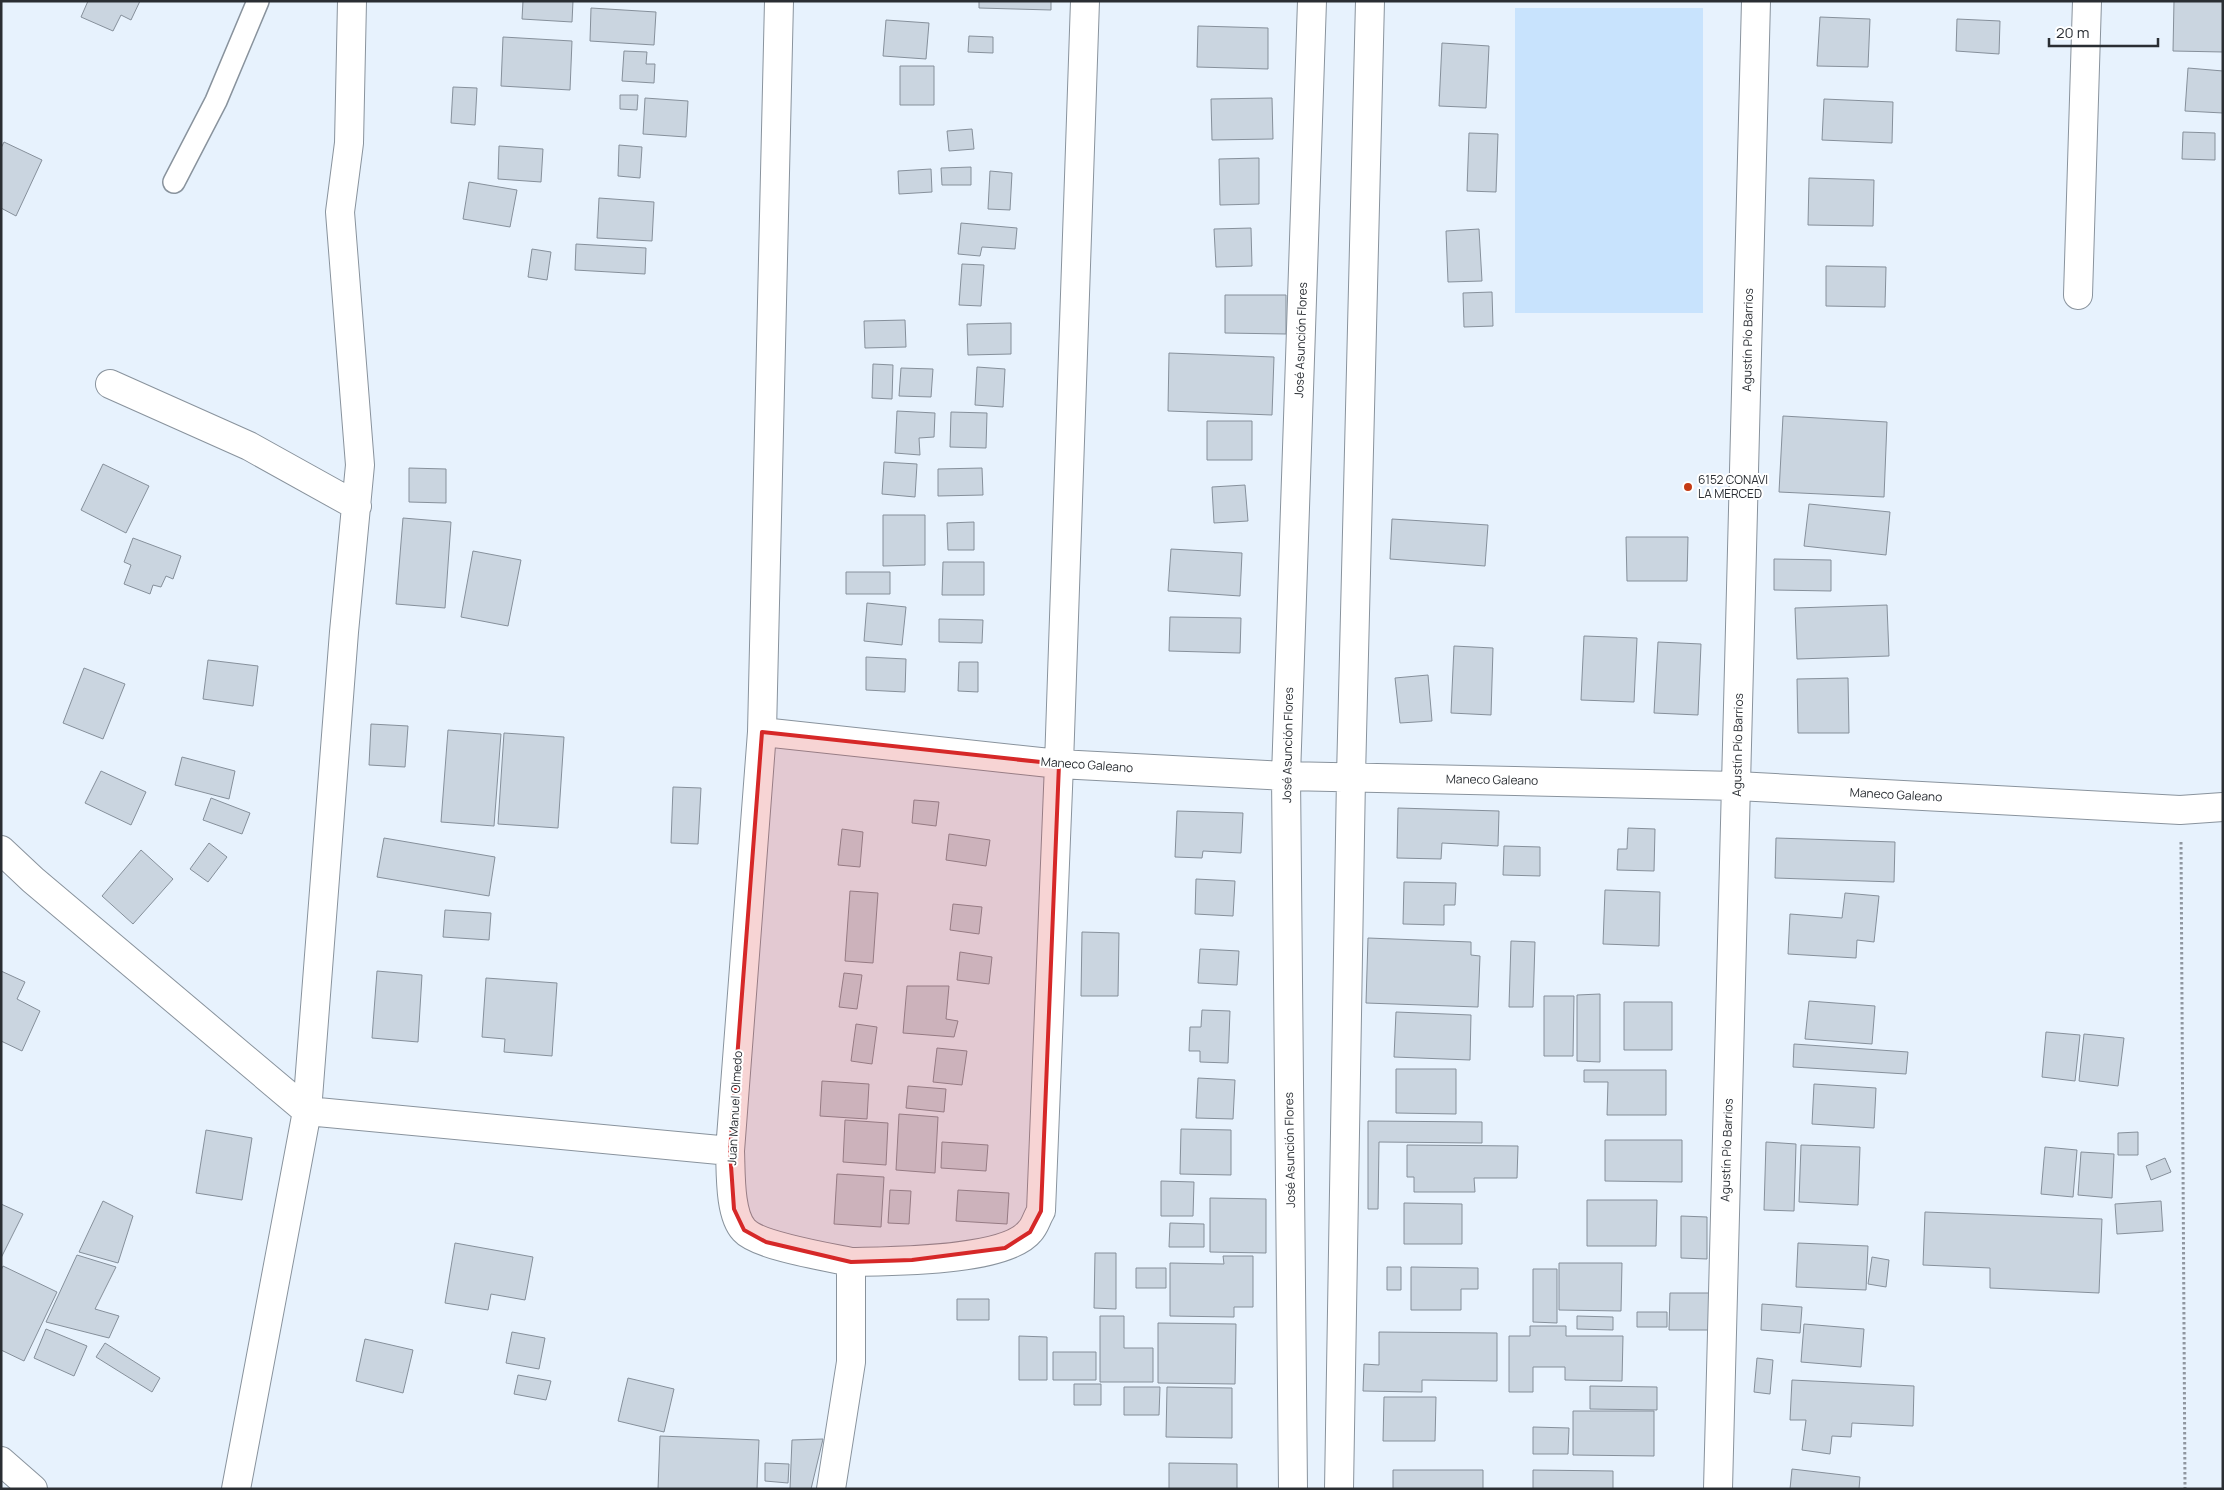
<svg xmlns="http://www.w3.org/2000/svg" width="2224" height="1490" viewBox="0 0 2224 1490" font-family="Manrope,sans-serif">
<rect width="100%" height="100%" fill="#e7f2fd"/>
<path fill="#c8e3fd" d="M1515,8h188v305h-188z"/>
<path fill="#cad5e0" stroke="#86909b" d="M88,1h52l-9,19 -10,-5 -8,16 -32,-14z
M523,1h50l-1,21 -50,-3z
M979,1h72v9l-72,-2z
M2174,1h49v51l-50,-1z
M591,8l65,4 -2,33 -64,-4z
M1820,17l50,2 -2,48 -51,-1z
M1957,19l43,2 -1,33 -43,-3z
M886,20l43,3 -3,36 -43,-3z
M1198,26l70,2v41l-71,-2z
M969,36l24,1v16l-25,-1z
M503,37l69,4 -2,49 -69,-4z
M1442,43l47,3 -3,62 -47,-2z
M624,51l23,1 -1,12h9l-1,19 -32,-2z
M900,66h34v39h-34z
M2188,68l35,3v42l-38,-2z
M453,87l24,1 -2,37 -24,-2z
M620,95h18l-1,15 -17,-1z
M645,98l43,3 -2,36 -43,-3z
M1272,98l1,41 -61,1 -1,-41z
M1824,99l69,3 -1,41 -70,-3z
M972,129l2,20 -25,2 -2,-20z
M2183,132l32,1v27l-33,-1z
M1469,133l29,1 -2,58 -29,-1z
M4,142l38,18 -26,56 -15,-8v-60z
M619,145l23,2 -2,31 -22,-2z
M499,146l44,3 -2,33 -43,-3z
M1259,158v46l-39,1 -1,-46z
M971,167v18h-29l-1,-17z
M931,169l1,23 -33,2 -1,-23z
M990,171l22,2 -2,37 -22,-1z
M1809,178l65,2 -1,46 -65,-1z
M469,182l48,8 -7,37 -47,-8z
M599,198l55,4 -2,39 -55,-3z
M961,223l56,5 -2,21 -33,-2 -2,9 -22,-2z
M1251,228l1,38 -36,1 -2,-38z
M1479,229l3,52 -34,1 -2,-51z
M576,244l70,4 -1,26 -70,-4z
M532,249l19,3 -4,28 -19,-3z
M962,264l22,1 -3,41 -22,-1z
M1826,266l60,1 -1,40 -59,-1z
M1492,292l1,34 -29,1 -1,-34z
M1225,295h61v39l-61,-1z
M905,320l1,27 -41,1 -1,-27z
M1011,323v31l-43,1 -1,-31z
M1169,353l105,4 -2,58 -104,-4z
M873,364l20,1 -1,34 -20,-1z
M977,367l28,2 -2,38 -28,-2z
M901,368l32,1 -2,28 -32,-1z
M897,411l38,2 -1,24 -15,1 1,17 -25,-2z
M951,412l36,1 -1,35 -36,-1z
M1783,416l104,6 -3,75 -105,-5z
M1207,421h45v39h-45z
M884,462l33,2 -2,33 -33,-3z
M103,464l46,22 -23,47 -45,-23z
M409,468l37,1v34l-37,-1z
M982,468l1,27 -45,1v-27z
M1245,485l3,36 -34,2 -2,-36z
M1809,504l81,8 -4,43 -82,-9z
M883,515h42v50l-42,1z
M403,518l48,4 -6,86 -49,-4z
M1392,519l96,6 -3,41 -95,-7z
M974,522v28h-26l-1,-27z
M1626,537h62l-1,44h-60z
M133,538l48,18 -8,23 -7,-3 -5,11 -8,-2 -3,9 -26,-10 7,-19 -7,-3z
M1171,549l71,4 -2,43 -72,-5z
M473,551l48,9 -13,66 -47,-9z
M1774,559l57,1v31l-57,-1z
M943,562h41v33h-42z
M846,572h44v22h-44z
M867,603l39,4 -4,38 -38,-4z
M1887,605l2,51 -92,3 -2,-51z
M1170,617l71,1 -1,35 -71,-2z
M939,619l44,1 -1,23 -43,-1z
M1584,636l53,2 -3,64 -53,-2z
M1658,642l43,2 -3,71 -44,-2z
M1454,646l39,2 -2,67 -40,-2z
M866,657l40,2 -1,33 -39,-2z
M208,660l50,6 -5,40 -50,-7z
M959,662h19v30l-20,-1z
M84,668l41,16 -22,55 -40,-16z
M1428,675l4,46 -32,2 -5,-45z
M1848,678l1,55h-51l-1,-54z
M371,724l37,2 -3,41 -36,-2z
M448,730l53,4 -7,92 -53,-4z
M504,733l60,4 -6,91 -60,-4z
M182,757l53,14 -6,28 -54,-14z
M101,771l45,21 -15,33 -46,-22z
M673,787l28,1 -3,56 -27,-1z
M211,798l39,15 -8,21 -39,-14z
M914,800l25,2 -3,24 -24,-3z
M1398,808l101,3 -1,35 -56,-3 -1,16 -44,-1z
M1177,811l66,2 -2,40 -38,-2 -1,7 -27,-1z
M1628,828l27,1 -1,42 -37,-1 1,-21h9z
M842,829l21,3 -3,35 -22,-2z
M949,834l41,6 -4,26 -40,-6z
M384,838l111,19 -6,39 -112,-19z
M1776,838l119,4 -1,40 -119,-4z
M209,843l18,14 -19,25 -18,-13z
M1504,846l36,1v29l-37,-1z
M141,850l32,29 -40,45 -31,-28z
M1196,879l39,2 -2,35 -38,-2z
M1404,882l52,1 -1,22h-11v20l-41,-1z
M1605,890l55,2 -1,54 -56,-2z
M850,891l28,2 -5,70 -28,-2z
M1845,893l34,3 -5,46 -17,-2 -1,18 -68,-4 2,-40 52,4z
M953,904l29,3 -3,27 -29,-4z
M445,910l46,3 -2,27 -46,-3z
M1082,932l37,1 -1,63h-37z
M1368,938l103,4v13l9,1 -2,51 -112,-4z
M1511,941l24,1 -2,65h-24z
M1200,949l39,2 -2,34 -39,-2z
M960,952l32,5 -3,27 -32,-4z
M1,971l24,11 -8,17 23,12 -18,40 -21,-10z
M377,971l45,4 -4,67 -46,-4z
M844,973l18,2 -5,34 -18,-2z
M486,978l71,5 -5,73 -48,-4 1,-13 -23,-2z
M907,986h42l-3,33 12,2 -4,16 -51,-4z
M1600,994v68l-23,-1v-66z
M1544,996h30l-1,60h-29z
M1809,1001l66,5 -3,38 -67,-5z
M1624,1002h48v48h-48z
M1202,1010l28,1 -2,52 -28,-1v-11h-11l1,-24h11z
M1396,1012l75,3 -1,45 -76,-3z
M856,1024l21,3 -5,37 -21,-3z
M2046,1032l34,3 -5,46 -33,-4z
M2084,1034l40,4 -6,48 -39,-5z
M1794,1044l114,8 -2,22 -113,-7z
M937,1048l30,3 -5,34 -29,-3z
M1396,1069h60v45l-60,-1z
M1584,1070h82v45h-59l1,-33h-24z
M1198,1078l37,2 -2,39 -37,-1z
M822,1081l47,3 -2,35 -47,-3z
M1814,1084l62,4 -2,40 -62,-4z
M908,1086l38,3 -2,23 -38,-4z
M899,1114l39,3 -3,56 -39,-3z
M845,1120l43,3 -2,42 -43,-3z
M1368,1121l114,1v21l-103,-1 -1,67h-10z
M1181,1129l50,1v45l-51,-1z
M206,1130l46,8 -10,62 -46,-7z
M2138,1132v23h-20v-22z
M1605,1140h77v42l-77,-1z
M942,1142l46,3 -2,26 -45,-3z
M1766,1142l30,2 -2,67 -30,-1z
M1407,1145l111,1 -1,32h-43l1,14h-61v-15h-7z
M1801,1145l59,2 -2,58 -59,-3z
M2045,1147l32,3 -4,47 -32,-3z
M2081,1152l33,2 -2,44 -34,-3z
M2165,1158l6,14 -20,8 -5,-14z
M837,1174l47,3 -3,50 -47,-3z
M1161,1181l33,1 -1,34h-32z
M890,1190l21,1 -2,33 -21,-1z
M958,1190l51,3 -2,31 -51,-3z
M1210,1198l56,1v54l-56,-1z
M1587,1200h70l-1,46h-69z
M103,1201l30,15 -15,47 -39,-11z
M2161,1201l2,30 -46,3 -2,-30z
M1404,1203l58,1v40h-58z
M1,1204l22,10 -22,44z
M1925,1212l177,7 -3,74 -109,-5v-20l-67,-3z
M1681,1216l26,1v42l-26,-1z
M1170,1223l34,1v23h-35z
M455,1243l78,14 -8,43 -34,-6 -3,16 -43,-7z
M1798,1243l70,3 -2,44 -70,-3z
M1095,1253h21v56l-22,-1z
M77,1255l39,12 -21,42 24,7 -10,22 -63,-16z
M1223,1256h30v51h-19v10l-64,-1v-53l54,1z
M1872,1257l17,3 -3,27 -18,-3z
M1559,1263h63l-1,48 -62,-1z
M3,1266l54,26 -33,69 -23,-11v-80z
M1387,1267h14v23h-14z
M1411,1267l67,1v21h-17v21h-50z
M1136,1268h30v20h-30z
M1533,1269h24v54l-24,-1z
M1670,1293h43v37h-44z
M957,1299h32v21h-32z
M1762,1304l40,3 -2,26 -39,-3z
M1637,1312h30v15h-30z
M1100,1316h24v32h29v34h-53z
M1577,1316l36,1v13l-36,-1z
M1158,1323l78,1 -1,60 -77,-1z
M1804,1324l60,5 -3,38 -60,-5z
M1530,1326h36v10h57l-1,45 -57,-1v-13h-32v25h-24v-56h21z
M46,1329l41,17 -13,30 -40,-18z
M512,1332l33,6 -6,31 -33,-6z
M1379,1332l118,1v48l-75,-1v12l-59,-1 1,-27 15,1z
M1019,1336l28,1v43h-28z
M365,1339l48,11 -10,43 -47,-12z
M105,1343l55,35 -8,14 -56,-35z
M1053,1352h43v28h-43z
M1757,1358l16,2 -3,34 -16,-2z
M518,1375l33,6 -5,19 -32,-6z
M628,1378l46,11 -10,43 -46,-11z
M1792,1380l122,6 -1,40 -61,-3 -1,14 -19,-1 -2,18 -28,-4 4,-30h-16z
M1074,1384h27v21h-27z
M1590,1386l67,1v23l-67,-1z
M1124,1387h36l-1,28h-35z
M1167,1387l65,1v50l-66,-1z
M1384,1397h52l-1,44h-52z
M1573,1411h81v45l-81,-1z
M1533,1427l36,1 -1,26h-35z
M660,1436l99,4 -2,49h-99z
M823,1439l-12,50h-21l2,-49z
M765,1463l24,1 -1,19 -23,-2z
M1169,1463l68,1v25h-68z
M1792,1469l68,8 -1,12h-69z
M1393,1470h90v19h-90z
M1533,1470l80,1v18h-80z"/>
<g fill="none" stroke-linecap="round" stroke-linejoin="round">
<g stroke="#89939d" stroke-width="24">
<path id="service" d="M174,182l42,-81 42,-100"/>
</g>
<g stroke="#89939d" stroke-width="30">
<path id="minor" d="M779,1l-17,731 -32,419c1,20 -1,63 14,79 14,16 84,27 107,32v100l-20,127
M2078,295l9,-294
M110,384l139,62 108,60
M762,732l297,32 227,12 451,10 443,24 43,-3
M1,850l32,30 274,231 423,40
M851,1262c39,-1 155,0 179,-31 5,-5 7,-14 11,-20l18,-447 26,-763
M1,1461l32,28
M236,1489l71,-378 37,-479 16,-167 -20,-253 9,-69 3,-142
M1293,1489l-7,-713 26,-775
M1339,1489l12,-712 19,-776
M1718,1489l38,-1488"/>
</g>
<path stroke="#8f969f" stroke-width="3" stroke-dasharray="2.5 2.5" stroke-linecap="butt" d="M2181,842l4,647"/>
<use href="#service" stroke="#fff" stroke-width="21"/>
<use href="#minor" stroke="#fff" stroke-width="28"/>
</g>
<path fill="#d62828" fill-opacity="0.2" stroke="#d62828" stroke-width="4" stroke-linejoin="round" d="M762,732l297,32 -18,447 -11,21 -25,16 -93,12 -61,2 -85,-20 -22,-12 -10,-21 -4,-58z"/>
<circle fill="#c43b15" stroke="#fff" stroke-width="2" cx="1688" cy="487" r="5"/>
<g text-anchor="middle" stroke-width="4" stroke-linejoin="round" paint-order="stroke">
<g font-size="12" fill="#2a2e33" stroke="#fff">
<text transform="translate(1301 340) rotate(-88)" y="4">José Asunción Flores</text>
<text transform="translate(1748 340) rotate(-89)" y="4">Agustín Pío Barrios</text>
<text transform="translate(1288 745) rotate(-89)" y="4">José Asunción Flores</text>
<text transform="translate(1738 745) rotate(-89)" y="4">Agustín Pío Barrios</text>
<text transform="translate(1087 765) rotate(4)" y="4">Maneco Galeano</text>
<text transform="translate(1492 780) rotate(1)" y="4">Maneco Galeano</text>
<text transform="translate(1896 795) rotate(3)" y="4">Maneco Galeano</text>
<text transform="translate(735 1108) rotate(-87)" y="4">Juan Manuel Olmedo</text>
<text transform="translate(1290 1150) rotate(-91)" y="4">José Asunción Flores</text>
<text transform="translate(1727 1150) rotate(-88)" y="4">Agustín Pío Barrios</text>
</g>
<g font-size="12" fill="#2a2e33" stroke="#fff" text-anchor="start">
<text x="1698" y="484">6152 CONAVI<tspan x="1698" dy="14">LA MERCED</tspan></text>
</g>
</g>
<rect width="2224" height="1490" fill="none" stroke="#2a2e33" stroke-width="5"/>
<path d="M2049 38v8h109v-8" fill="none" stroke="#2a2e33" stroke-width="2.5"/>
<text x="2056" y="38" font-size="15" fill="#2a2e33" stroke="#ffffff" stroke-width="4" paint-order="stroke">20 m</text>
</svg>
